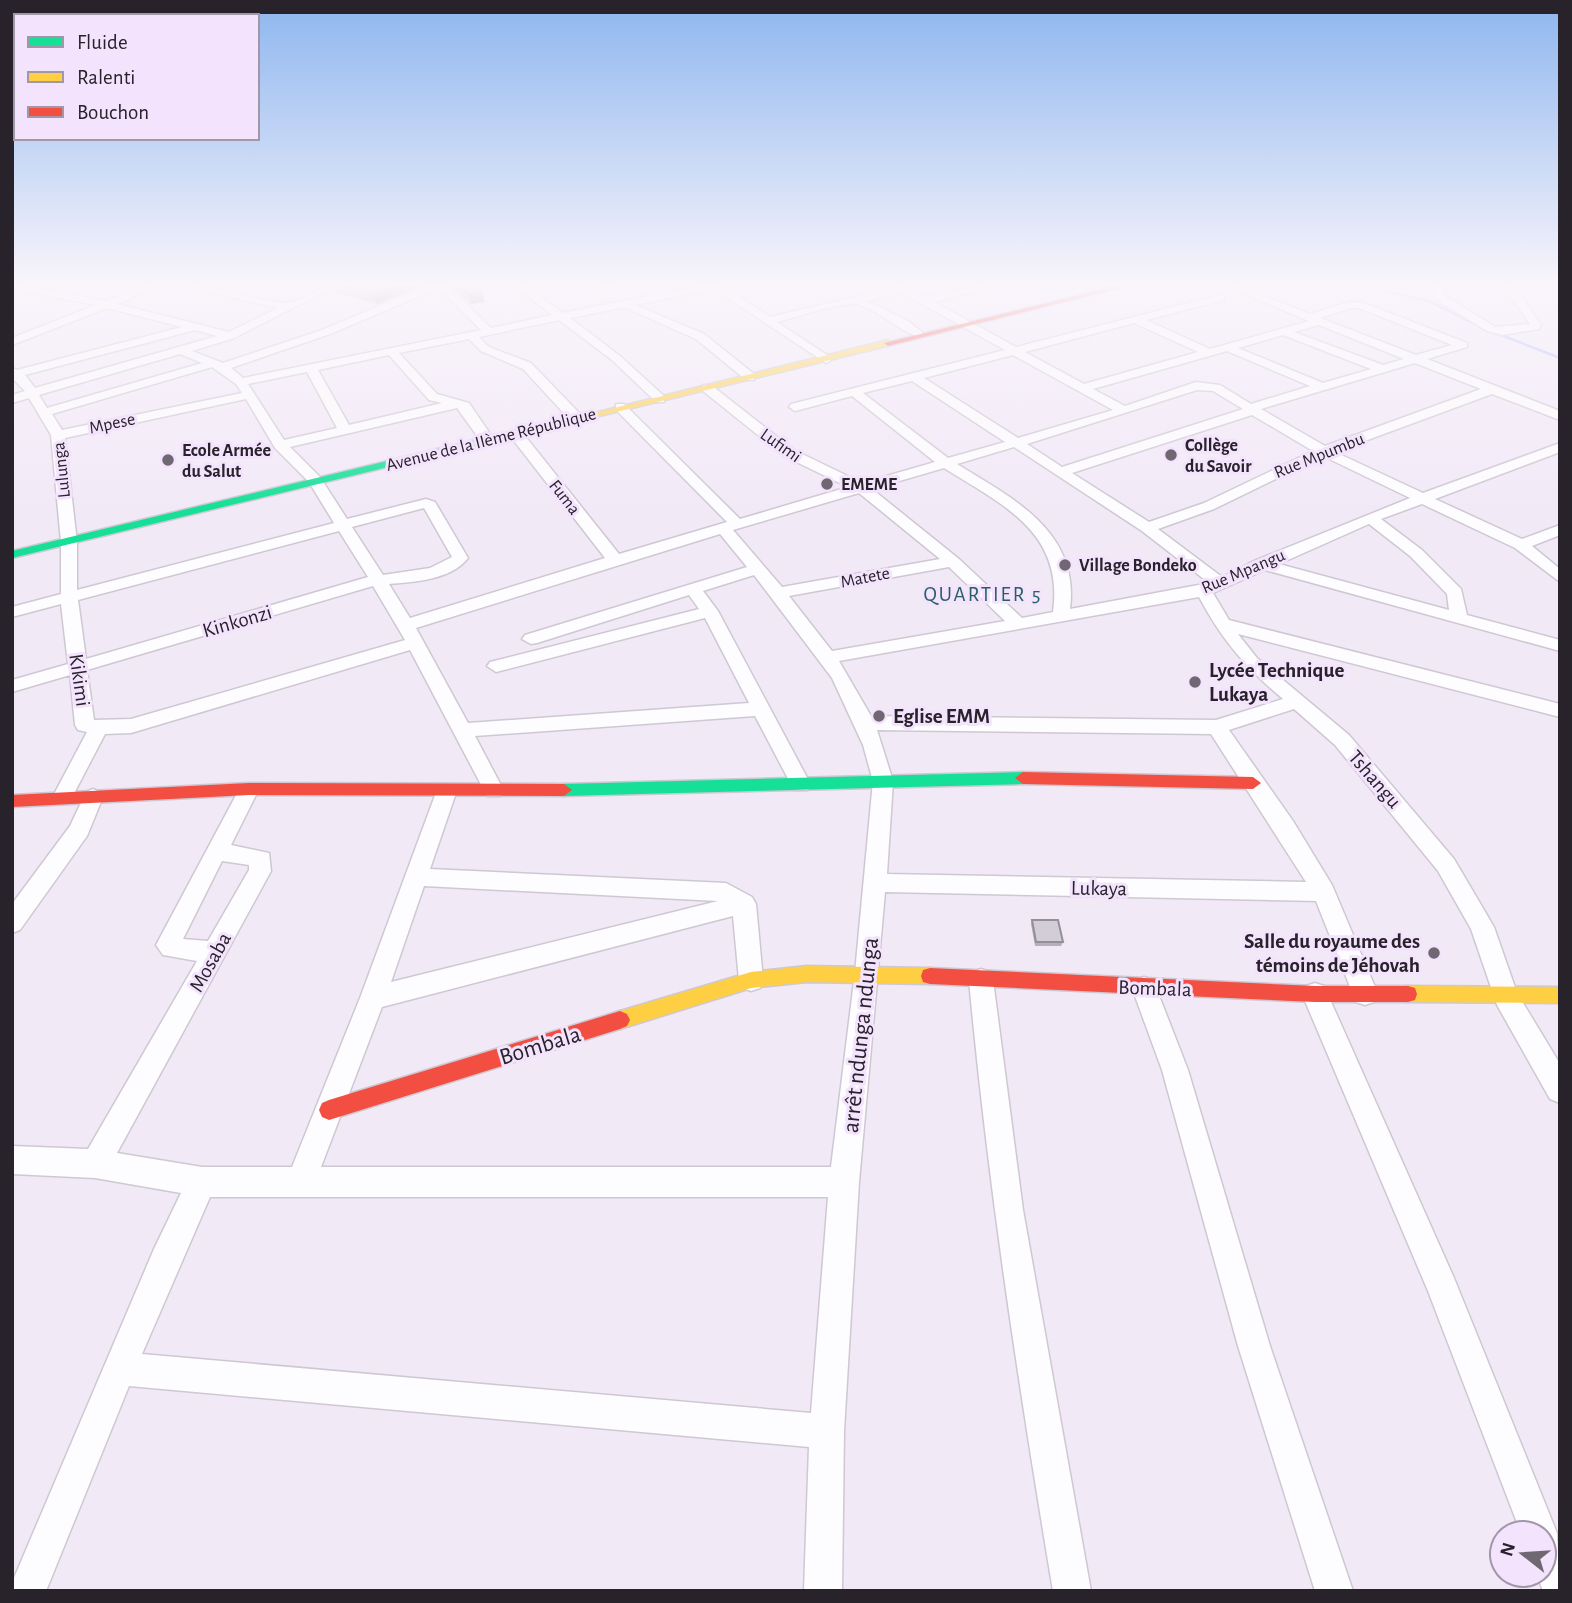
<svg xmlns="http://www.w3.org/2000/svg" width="1572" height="1603" viewBox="0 0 1572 1603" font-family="'Alegreya Sans',sans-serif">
<rect width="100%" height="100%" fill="#f2e9f7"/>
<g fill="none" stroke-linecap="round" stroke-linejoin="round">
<path stroke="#a8b9fa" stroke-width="2.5" d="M1358,284l73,18 48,24
M1488,330l72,28"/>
<g stroke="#cec8d2" stroke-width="3">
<path id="street" d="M12,284l94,17 45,-17h13l-47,20 112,28 49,-24 -104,-24c38,0 73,15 110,19 18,2 36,-20 56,-19l-106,54 -42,13 31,12 99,-33 109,-46h15l45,44 61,-13 -40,-31h11l40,29 144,-29h19l-2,2 46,31 124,-29 -5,-4h12l25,13 61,-13h18l-71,18 82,45 204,-52 4,1v4l-78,20 64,29 99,-28 -89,-37h13l77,30 40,-12 14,1 103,40v4l-40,12 133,52v9l-68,-26 -157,58 88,41 137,-50v9l-125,47 87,40 38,-14v10l-28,11 28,23v13l-45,-34 -93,-44 -41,15 41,31 39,39 6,26 93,25v11l-295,-81 -52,23 16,27 331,84v13l-322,-83 19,24 92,77 105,124 40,68 23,66 43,71v39l-10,-4 -53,-94 -26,-76 -33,-58 -103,-126 -41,-36 -65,21 64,91 39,64 46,109 -4,8 -9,3 -9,-3 -40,-101 -431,-9 -26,290 -15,249 -2,160h-38l5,-144 -680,-61 -83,205h-34l2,-13 140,-329 27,-56 -86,-15 -83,-4v-28l76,3 109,-188 -34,-6 -7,-10 86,-161h14l3,5 -28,56 38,8 2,18 -154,282 85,14h90l68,-169 77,-208 3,-5h14l3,5 -27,79 296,14 26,14 4,7 7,76 -3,8 -9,3 -9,-3 -3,-8 -6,-64 -351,91 -61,160h510l24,-194 18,-192 -10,-36 -31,-67 -78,-103 -51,16 15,20 93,174 -3,5h-14l-39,-74 -280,20 29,55 -3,5h-14l-77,-146 -279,83 -26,1 -36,69h-14l-3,-5 35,-66 -9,-2 -3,-5 -5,-50 -58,17v-12l56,-16 -7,-60 -49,13v-10l49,-13v-52l-10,-107 -22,-37 -17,5v-8l13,-4 -13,-13v-10l5,2 165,-43 -75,-19 -95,37v-7l84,-33 -84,-16zM439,288l42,42 -238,48 -12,-10 99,-34zM714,289l112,74 4,-2v-4l-53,-35c24,-6 52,-17 76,-18 21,0 52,34 69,32v-4l-14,-11 -41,-20 35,-8 103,57 -214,54 -2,3 6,4 57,-15 83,66 -73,21 -68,-33 -83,-65h-8v6l81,65 64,31 -108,32 -116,-115h-8v6l111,112 -108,32 -98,-123h-10v6l94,121 -195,60 -21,-34c25,-2 62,-4 79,-26l-33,-56 -9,-3 -79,20 -27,-42 -30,-30 167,-39 26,36h10l2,-3 -26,-38 -32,-9 -38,-41 70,-14 12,12 42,18 49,53h10v-6l-51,-53 -42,-16 -10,-10 80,-17 53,40 44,42h8v-6l-44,-40 -50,-38 54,-11 72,32 50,41h8v-6l-50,-40 -69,-29zM1351,308h8l93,37 -36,10 -96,-37zM1134,323l64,29 -114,32 -59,-32zM1319,325l85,34 -21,6 -89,-33zM195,330l22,6 -182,52 -10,-13zM1283,335l88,34 -48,14 -85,-35zM1227,351l83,35 -59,18 -31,-19 -24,-3 -71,24 -32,-17zM180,354l22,9 -155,45 -8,-13zM389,355l40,45 13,3 -93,22 -31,-55zM1013,355l100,55 -95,28 -94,-60zM1415,363l66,26 -156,57 -64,-37zM212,367l24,17 6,9 -180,37 -10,-16zM307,372l30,56 -53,12 -36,-56zM912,381l93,61 -57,16 -85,-65zM1197,390l16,1 30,18 -181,58 -35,-23zM246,399l29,49 34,34 25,41 -257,67v-48l-12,-104zM1252,415l61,36 -109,52 -55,19 -77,-49zM1014,447l128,84 67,52 -139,26c10,-77 -56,-110 -113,-145zM1323,456l87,42 -156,63 -32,16 -64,-48 56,-20zM944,468c59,37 120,64 109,144l-31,6 -63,-59 -87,-70zM859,493l81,66 -158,28 -49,-57zM424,508l28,49 -22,11 -47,7 -31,-48zM1369,524l41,32 37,38 2,16 -170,-46zM339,531l29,46 -282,82 -8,-59zM720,534l27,33 -222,68 -3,4 9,5 6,-1 152,-48 10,14 -209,53 -3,4 9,6 209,-54 44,85 -281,20 -52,-95zM949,567l56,54 -173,30 -43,-55zM373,586l32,54 -274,79 -37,1 -7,-50zM1199,597c23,43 47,71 84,102l-67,21 -345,-4 -32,-55zM877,730l334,4 95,148 -419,-8 6,-93zM222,861l27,4v5l-41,71 -25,-2zM424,886l294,15 -327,81zM210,1197h618l-17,216 -669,-59z
M590,284h40l-28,7z
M1429,284h10l6,12 50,31 35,-3 -27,-40h10l28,41 -2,4 -37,6 -15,-4 -50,-31z
M93,789l7,3 3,5 -16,39 -67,94 -8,3v-29l58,-78 16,-34z
M981,969l9,3 3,8 30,230 68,381h-38c-34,-203 -65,-406 -84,-611l3,-8z
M1144,977l9,3 35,90 82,276 83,245h-38l-77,-245 -76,-276 -30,-82 3,-8z
M1315,983l9,3 130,292 103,255 3,58h-17l-6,-16h7v-42h-23l-93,-242 -126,-297 4,-8z"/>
</g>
<g stroke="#cec8d2" stroke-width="3">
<path id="fast" d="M583,414l5,3 -2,2 -574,139v-7z
M1023,772l8,6 -8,6 -459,12 -8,-6 8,-6z"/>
</g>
<g stroke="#cec8d2" stroke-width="3">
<path id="slow" d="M888,340l4,3 -1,2 -308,75 -5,-3z
M807,966l123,2 7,2 2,6 -2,6 -7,2 -123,-2 -56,6 -131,41 -7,-3 -3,-6 3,-6 7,-3 131,-39z
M1408,986l152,1v16l-152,-1 -7,-2 -2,-6 2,-6z"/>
</g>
<g stroke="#cec8d2" stroke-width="3">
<path id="jam" d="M1124,284h12l-248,62 -4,-3z
M1023,772l230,5 8,6 -8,6 -230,-5 -8,-6z
M249,783l315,1 8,6 -8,6 -315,-1 -237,12v-12z
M930,968l385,18h93l7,2 2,6 -2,6 -7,2h-93l-385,-18 -7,-2 -2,-6 2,-6z
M620,1011l7,3 3,6 -3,6 -7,3 -291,91 -7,-3 -3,-7 3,-7 7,-3z"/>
</g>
<use href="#street" fill="#fdfcfe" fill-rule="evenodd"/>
<use href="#fast" fill="#16e098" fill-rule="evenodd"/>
<use href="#slow" fill="#ffcf43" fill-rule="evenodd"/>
<use href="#jam" fill="#f24e42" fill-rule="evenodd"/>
</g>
<path fill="#b5b0ba" d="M329,284h96l-48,20 -45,-13z
M448,284h26l8,7 3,11 -14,2z
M1032,920l31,22 -2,4h-26l-4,-22z"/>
<path fill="#939097" d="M398,284h27l-48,20 -3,-10z
M482,291l3,11 -14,2 -3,-10z"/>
<path fill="#d2cdd8" stroke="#939097" stroke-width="2" d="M337,284h61l-24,10z
M457,284h17l8,7 -14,3z
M1032,920h26l5,22h-27z"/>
<linearGradient id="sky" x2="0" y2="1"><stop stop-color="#8eb6ef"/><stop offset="0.56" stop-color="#f9f5fb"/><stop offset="1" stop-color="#f9f5fb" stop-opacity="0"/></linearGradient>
<rect width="1572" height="508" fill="url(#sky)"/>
<g fill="#6f6872" stroke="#f4e3fd" stroke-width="2.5">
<circle cx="1171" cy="455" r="7"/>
<circle cx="168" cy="460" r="7"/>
<circle cx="827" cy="484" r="7"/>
<circle cx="1065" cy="565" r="7"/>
<circle cx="1195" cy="682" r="7"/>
<circle cx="879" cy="716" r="7"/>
<circle cx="1434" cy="953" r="7"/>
</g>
<g text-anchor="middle" stroke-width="6" stroke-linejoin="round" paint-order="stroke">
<g font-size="18" fill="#28222b" stroke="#f4e3fd">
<text transform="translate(112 423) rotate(-12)" y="6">Mpese</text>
<text transform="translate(491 439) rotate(-14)" y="6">Avenue de la IIème République</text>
<text transform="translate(781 445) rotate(35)" y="6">Lufimi</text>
<text transform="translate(1319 455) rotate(-22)" y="6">Rue Mpumbu</text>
<text transform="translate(61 470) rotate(-96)" y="6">Lulunga</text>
<text transform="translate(565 497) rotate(52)" y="6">Fuma</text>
<text transform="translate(1243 571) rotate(-23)" y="6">Rue Mpangu</text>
<text transform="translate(865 577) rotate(-11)" y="6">Matete</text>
</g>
<g font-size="18" font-weight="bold" fill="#28222b" stroke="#f4e3fd" text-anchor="start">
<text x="1185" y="451">Collège<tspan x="1185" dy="21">du Savoir</tspan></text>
<text x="182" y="456">Ecole Armée<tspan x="182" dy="21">du Salut</tspan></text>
<text x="841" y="490">EMEME</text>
<text x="1079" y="571">Village Bondeko</text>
</g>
<g font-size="21" letter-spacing="2" fill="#266064" stroke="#f4e3fd">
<text x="983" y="601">QUARTIER 5</text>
</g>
<g font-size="21" fill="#28222b" stroke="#f4e3fd">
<text transform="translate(237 621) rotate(-16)" y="7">Kinkonzi</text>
<text transform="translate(80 680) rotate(82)" y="7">Kikimi</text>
<text transform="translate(1375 779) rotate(49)" y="7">Tshangu</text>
<text transform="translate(1099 888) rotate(1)" y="7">Lukaya</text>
<text transform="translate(210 962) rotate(-61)" y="7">Mosaba</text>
<text transform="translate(1155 988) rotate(2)" y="7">Bombala</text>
</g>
<g font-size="21" font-weight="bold" fill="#28222b" stroke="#f4e3fd" text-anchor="start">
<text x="1209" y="677">Lycée Technique<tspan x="1209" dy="24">Lukaya</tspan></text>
<text x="893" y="723">Eglise EMM</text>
<text x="1420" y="948" text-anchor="end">Salle du royaume des<tspan x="1420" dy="24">témoins de Jéhovah</tspan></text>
</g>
<g font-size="24" fill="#28222b" stroke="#f4e3fd">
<text transform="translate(860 1035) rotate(-84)" y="8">arrêt ndunga ndunga</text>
<text transform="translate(540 1045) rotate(-17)" y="8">Bombala</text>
</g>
</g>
<rect width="1572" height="1603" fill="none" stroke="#28222b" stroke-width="28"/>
<rect x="14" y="14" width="245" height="126" fill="#f4e3fd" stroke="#a296a9" stroke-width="2"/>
<rect x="28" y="37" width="35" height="10" fill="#16e098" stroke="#a296a9" stroke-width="2"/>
<text x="77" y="49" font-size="21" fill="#28222b">Fluide</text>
<rect x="28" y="72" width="35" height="10" fill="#ffcf43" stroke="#a296a9" stroke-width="2"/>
<text x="77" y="84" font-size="21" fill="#28222b">Ralenti</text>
<rect x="28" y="107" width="35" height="10" fill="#f24e42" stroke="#a296a9" stroke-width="2"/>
<text x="77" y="119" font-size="21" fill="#28222b">Bouchon</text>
<g transform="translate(1523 1554) rotate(287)"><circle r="33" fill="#f4e3fd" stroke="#a296a9" stroke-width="2"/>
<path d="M0-5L12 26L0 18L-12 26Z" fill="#6f6872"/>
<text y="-10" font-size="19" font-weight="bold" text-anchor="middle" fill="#28222b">N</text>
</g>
</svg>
